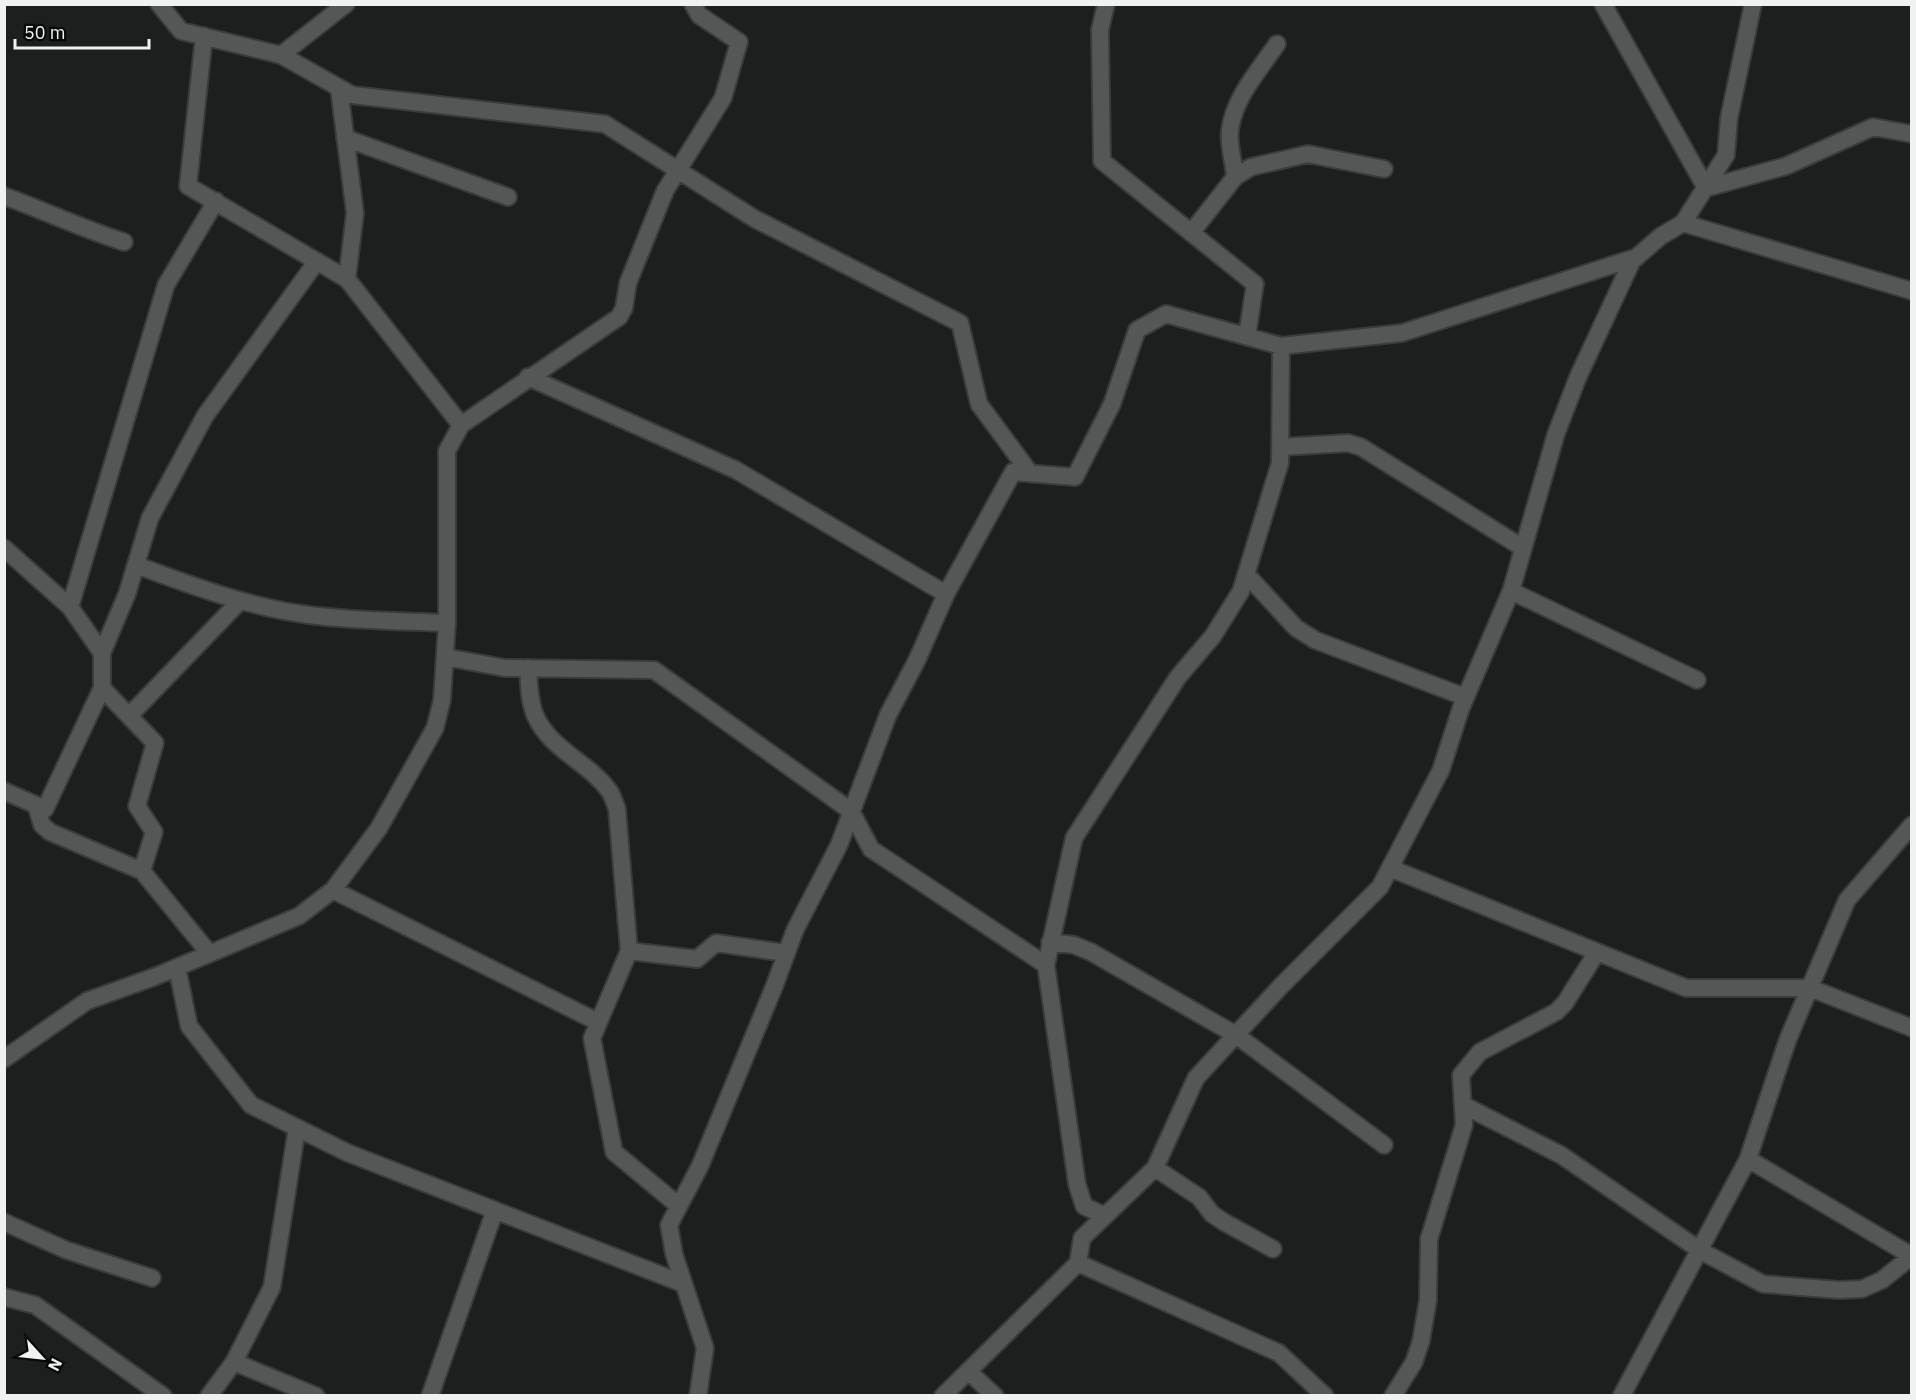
<svg xmlns="http://www.w3.org/2000/svg" width="1916" height="1400" viewBox="0 0 1916 1400" font-family="'IBM Plex Sans',sans-serif">
<rect width="100%" height="100%" fill="#1b1f1e"/>
<g fill="none" stroke-linecap="round" stroke-linejoin="round">
<g stroke="#393c3b" stroke-width="20">
<path id="minor" d="M159,4l22,27 100,24 71,40 253,29 150,95 205,104 19,81 51,69
M1106,4l-6,26 2,131 153,123 -8,52
M1603,4l103,184 80,-22 87,-39 39,7
M204,36l-16,150 159,93 114,146
M281,55l65,-51
M339,88l16,125 -8,66
M345,138l163,59
M1235,177c-1,-15 -7,-32 -5,-47 4,-32 29,-60 47,-86
M4,196c41,15 79,33 120,46
M1683,223l229,68
M1191,233l44,-56 16,-10 57,-13 76,15
M528,377l208,93 210,124
M1280,447l68,-4 13,4 162,101
M4,548l66,59 32,46v35l53,55 -18,63 17,26 -12,39 67,82
M136,565c57,21 112,42 173,50 45,6 92,6 138,8
M1246,574l50,54 19,12 150,57
M1511,591l186,89
M70,607l96,-322 50,-84
M102,653l25,-59 23,-76 55,-102 112,-155
M445,657l60,11 149,2 197,141 20,38 175,116
M528,668c1,15 1,32 7,47 15,35 54,47 75,77 3,5 5,12 7,17l12,142 -37,87 22,114 65,54
M129,716l111,-115
M4,791l41,18 57,-121
M36,805l6,20 8,7 92,39
M1390,868l296,120h124l102,40
M333,890l265,132
M1050,942l24,3 17,7 145,83 148,110
M629,951l68,8 19,-16 70,10
M177,967l12,59 62,79 97,48 336,131
M4,1059l83,-58 67,-24 145,-61 34,-26 46,-62 56,-100 7,-28 5,-77v-172l14,-26 158,-108 5,-9 4,-25 37,-92 58,-93 16,-56 -40,-27 -6,-11
M1463,1105l98,50 140,96 62,33 76,6 23,-1 20,-9 30,-24 -164,-97
M1155,1168l44,29 13,17 12,8 49,27
M1105,1216l-21,-10 -7,-22 -31,-219 28,-127 104,-161 35,-41 28,-45 39,-128 1,-117
M4,1222l62,28 86,28
M1078,1263l201,90 46,43
M4,1297l31,8 128,91
M234,1362l82,34
M968,1371l27,25
M1622,1395l126,-236 40,-120 59,-139 65,-75
M209,1396l25,-34 38,-75 25,-159
M430,1396l65,-186
M698,1396l7,-48 -31,-94 -5,-29 31,-59 74,-179 21,-57 44,-85 49,-130 29,-55 29,-66 67,-122 62,5 37,-73 25,-74 29,-16 115,32 121,-13 235,-76
M943,1396l135,-133 4,-25 73,-70 41,-90 85,-92 99,-99 61,-117 20,-62 50,-117 45,-157 22,-57 54,-116 29,-25 22,-13 43,-68 3,-37 24,-114
M1393,1396l21,-34 7,-21 7,-41 1,-61 35,-114 -3,-50 19,-23 76,-40 9,-9 32,-51"/>
</g>
<use href="#minor" stroke="#535856" stroke-width="16"/>
</g>
<rect width="1916" height="1400" fill="none" stroke="#eff2f1" stroke-width="12"/>
<g transform="translate(42 1358) rotate(117)" stroke="#070908" stroke-width="4.5" paint-order="stroke">
<path d="M0-4.5L10 22L0 15L-10 22Z" fill="#eff2f1"/>
<text y="-9" font-size="16" font-weight="bold" text-anchor="middle" fill="#eff2f1">N</text>
</g>
<path d="M15 39v9h134v-9" fill="none" stroke="#eff2f1" stroke-width="3"/>
<text x="24" y="39" font-size="18" fill="#eff2f1" stroke="#070908" stroke-width="4.5" paint-order="stroke">50 m</text>
</svg>
